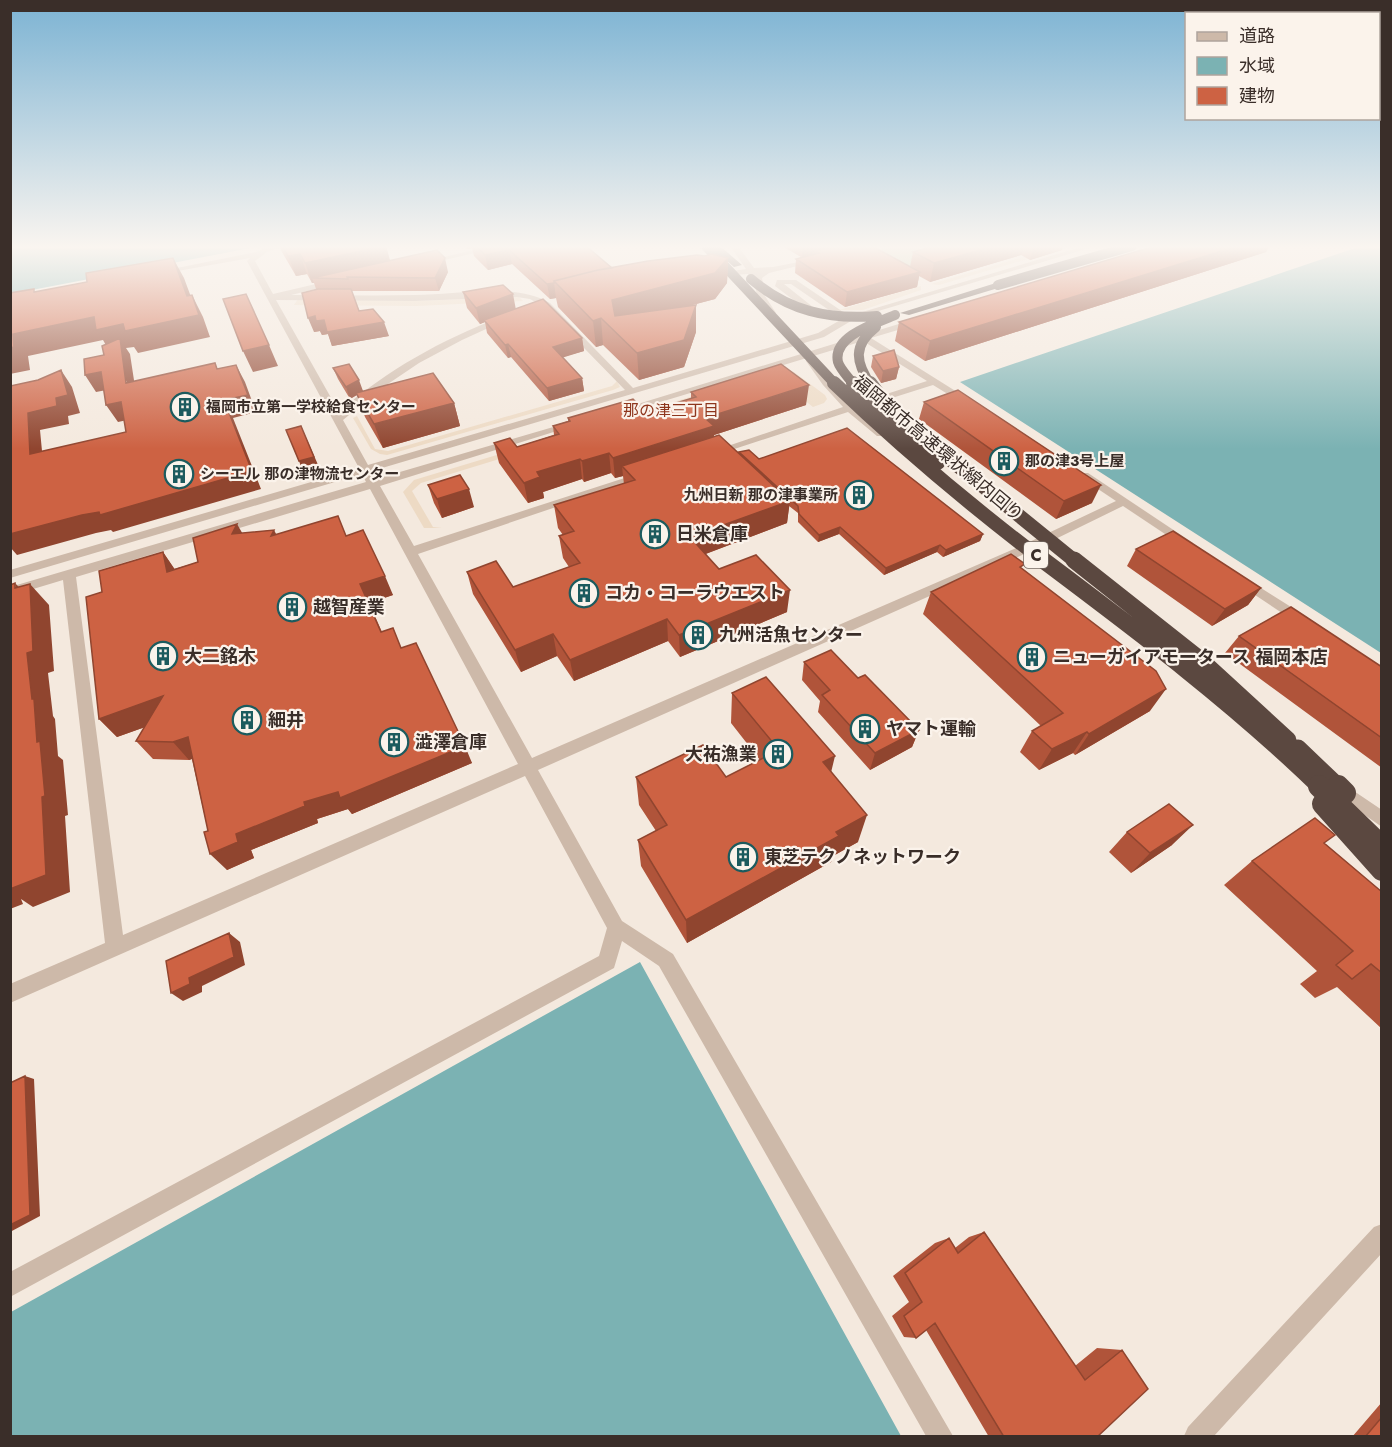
<svg xmlns="http://www.w3.org/2000/svg" width="1392" height="1447" viewBox="0 0 1392 1447" font-family="Jost,'Noto Sans JP',sans-serif">
<rect width="100%" height="100%" fill="#f4e9de"/>
<path fill="#b8c49c" d="M895,246h20l27,15 -34,9 -33,-19z"/>
<path fill="#eddac4" d="M1061,246l4,2 -126,37 -8,-1z
M921,286v4l-58,20h-24z
M519,297l4,4 -106,5 -123,-1 4,-6 120,2z
M783,369l11,3 31,23 2,4 -3,4 -11,4 -37,-29 -14,1 -341,104 -9,8 21,36 9,1h-18l-21,-36 11,-12z
M617,381l3,6 -7,3 -226,65 -7,-1 -9,-5 -18,-31 4,-2 18,33 13,2 224,-65z"/>
<path fill="#7bb2b3" d="M11,246h250l-250,48z
M1361,246l20,1v406l-421,-271z
M640,962l261,474h-890v-124z"/>
<g fill="none" stroke-linecap="round" stroke-linejoin="round">
<path fill="#cdb9a9" fill-rule="evenodd" d="M269,246h15l-17,6 -12,9 18,33 60,-14 4,2 -1,2 -45,11c41,0 83,1 124,0 42,0 98,-13 135,8l83,85 185,-55 24,-14 -51,-35h-7l39,31 -7,2 -41,-31 2,-6h19l53,36 235,-70h12l-221,66 -24,9 -27,16 -452,134 4,8 191,-56 9,2 -196,61 34,60 223,-72h8l2,2 -229,78 114,204 491,-213 93,-44 -36,-24v-4h8l105,70 -2,3h-8l-60,-40 -92,45 -493,219 84,151 51,33 280,482h-27l-267,-470 -37,-25 -8,27 -604,329v-25l589,-316 8,-28 -82,-152 -515,227v-19l95,-41 -42,-363 -53,16v-9l356,-105 -4,-8 -352,104v-8l349,-102 -112,-207 3,-3 -89,16 -4,-2 99,-20zM517,297l13,2 14,8 81,83 -257,75 -25,-45 36,-30 40,-27 43,-23 46,-21 -7,-2c-60,23 -114,53 -162,95l-63,-112 139,1zM370,489l148,275 -395,171 -47,-358z
M490,246h15l-78,18 -4,-2z
M730,246h8l16,22 19,-1 41,-8 4,2 -49,12 -7,5 3,18 11,17 -4,3 -7,-5 -7,-10 -4,-21 -6,-6 -31,2 -4,-2 33,-5z
M915,319l4,3 -1,2 -47,14 102,64 -9,2 -31,-19 -76,24 28,23v4h-8l-29,-24 -132,43 -4,1 -5,-3 136,-46 -20,-22 -17,-24 2,-2h6l16,22 22,24 75,-24 -64,-40 -239,72 -9,-2z
M1242,576l65,41 2,3 -2,3h-10l-60,-40 -1,-3 1,-3z
M1339,781l43,29v17l-49,-34 -2,-5 2,-5z
M1382,1224v29l-168,183h-30l4,-9 186,-200z"/>
<path fill="#5b4840" fill-rule="evenodd" d="M710,246h10l22,19 -8,2z
M1015,277l5,3 -2,2 -109,33 -9,-2z"/>
<path stroke="#5b4840" stroke-width="10" d="M706,246l130,139
M751,279c38,32 77,41 126,37
M998,285l134,-39
M854,385c-5,-7 -14,-16 -16,-23 -6,-26 39,-39 57,-47
M871,385c-16,-23 -18,-40 5,-58"/>
<path stroke="#5b4840" stroke-width="14" d="M834,383c67,64 137,123 211,179
M853,383l85,80
M870,383l12,16
M931,444l145,118"/>
<path stroke="#5b4840" stroke-width="17" d="M1043,560c96,72 192,144 278,228
M1074,560l129,102 85,78
M1298,748l42,40"/>
<path stroke="#5b4840" stroke-width="22" d="M1319,786l63,61
M1338,786l7,7
M1323,804l59,66"/>
</g>
<path fill="#b0543a" d="M279,246h107l4,14 58,12 -9,19h-87l7,20 30,25 -57,10 -4,-12 -6,1 -2,-4 -6,1 2,-43 -2,-6h-2l-5,-9 -11,2 -14,-24z
M464,246h122l26,22 93,-12 23,2 -1,25 -12,16 -31,8 12,25 -12,35 -45,13 -36,-35 -7,2 -38,-40 -2,-9 -6,1 -38,-35 -24,6 -14,-14 -2,-8 -5,1z
M782,246h90l38,21 3,-15 13,-4 -3,-2h140l-1,4 -32,10 -9,-5 -91,27 -11,-6 -2,11 -72,20 -50,-34 1,-14 5,-2z
M1155,246h114l-3,6 -341,109 -30,-20 4,-19z
M463,292l52,17 67,29 2,13 -22,6 20,21 2,13 -35,10 -38,-44 -3,1 -21,-25 -2,-11 -5,2 -13,-16z
M873,356l26,11 -3,12 -15,4 -10,-16z
M333,368l30,23 91,12 6,23 -77,22 -18,-31 -8,-22 -7,4 -12,-20z
M691,392l115,13 -92,30v2l25,17v-2l244,82 -3,7 -37,16 -6,-5 -53,23 -45,-41 -21,8 -20,-20v-9l-9,-7 -2,17 -82,31 14,15 68,43 -107,45 -12,-16 -94,40 -17,-25 -36,16 -48,-78 -6,-22 46,15 56,-20 -6,-9 -4,-22 4,-1 -5,-7 -4,-23 70,-21 -1,-8 -8,2 -4,-5 -27,9 -2,-3 -39,13 1,6 -16,5 -29,-40 -5,-20 23,4 37,-12 -1,-9 15,-5v-3l78,-6 45,-13z
M924,402l168,101 -36,16 -137,-100z
M428,485l46,22 -32,11 -8,-15z
M241,533l36,2 70,1 46,59 -24,8 13,29 19,16 71,115 -120,51 -4,-5 -31,10 1,4 -67,27 3,8 -27,12 -19,-39 -16,-72 -3,1 -36,-1 -17,-18 9,-14 -28,10 -18,-18 3,-127 61,-40 11,17 24,-7z
M1136,549l125,39 -13,17 -36,21 -85,-60z
M1023,569l127,142 -75,44 -2,-2 -34,17 -19,-18 12,-21 9,-5 -118,-112 8,-22z
M1239,636l143,31v101l-157,-115z
M804,662l54,16 61,52 -7,17 -42,23 -52,-58 2,-11 -18,-21z
M732,693l99,79 27,70 -25,14 -2,6 -144,81 -46,-77 -3,-26 18,-9 -17,-26 -3,-28h90l34,-17 -29,-37z
M1127,832l45,13 -41,28 -22,-21z
M1324,843l58,49v137l-45,-42 -22,11 -15,-14 17,-13 -93,-86 28,-24z
M984,1232l91,134 22,-18 25,2 -25,87h-108l-63,-107 -10,8 -12,-1 -12,-21 17,-14 -16,-26 42,-33 14,-5 6,10 14,-11z
M1382,1402v35h-30z"/>
<path fill="#90452f" d="M386,246l5,20 -79,12 2,5h-2l-7,-20z
M466,246h6v2l-5,1z
M803,246h49l-37,5v4l-13,3z
M995,246h29l-3,9 -91,27 4,-19z
M1034,246h29l-1,4 -32,10z
M1238,246h31l-3,6 -341,109 5,-20z
M509,250l3,14 -24,6 -3,-15z
M300,254l7,20 -11,2 -8,-20z
M173,258l11,20 14,38 -6,-21 11,22 7,20 -72,16 -4,-6 -8,1 4,6 7,46 -34,-60 -75,16 2,14 -20,4v-26l3,-14 174,-38z
M445,258l3,14 -9,19 -4,-13z
M728,258l-1,25 -12,16 -101,27 -2,-26z
M920,272l-3,15 -72,20 2,-15z
M554,283l2,15 -6,1 -3,-15z
M513,294l3,16 -32,10 1,2 -5,2 -4,-16z
M696,305v27l-12,35 -45,13 -2,-27z
M315,316l9,4 60,2 5,14 -57,10 -4,-12 -6,1 -2,-4 -6,1 -6,-14z
M601,318l2,27 -7,2 -3,-26z
M582,338l2,13 -29,9 -2,-13z
M508,344l3,13 -3,1 -3,-13z
M269,345l9,21 -25,6 -10,-21z
M236,365l9,17 11,30 -23,6 28,71 -148,43 -2,-2 -15,3 -79,22 -7,-8v-13l214,-134z
M899,367l-3,12 -15,4 2,-12z
M61,370l11,17 8,26 -12,3 1,8 -29,6 4,42 -14,-18 -2,-41 28,-15z
M101,372l11,17 -16,3 -11,-17z
M582,378l2,13 -35,10 -2,-13z
M359,380l4,11 -13,8 -4,-12z
M809,385l-3,20 -92,30v11l-92,20 1,10 -8,2 -2,-20 92,-40z
M121,402l11,17 -14,3 -12,-17z
M454,403l6,23 -77,22 -9,-24z
M301,426l18,41 -16,5 -4,-11z
M609,453l2,20 -27,9 -2,-21z
M580,459l2,20 -39,13 1,6 -16,5 -4,-20 13,-11z
M1101,485l-9,18 -36,16 8,-18z
M469,489l5,18 -32,11 -5,-19z
M790,501l-3,22 -97,37v-23z
M237,524l11,19 -16,-9z
M840,527l-1,7 -21,8 1,-7z
M274,530l10,19 -13,-13z
M983,534l-3,7 -37,16 3,-7z
M940,545l-3,7 -53,23 2,-7z
M163,552l13,19 -9,1z
M385,576l8,19 -24,8 -9,-19z
M15,583l16,17 -1,-16 19,21 5,66 -6,2 5,43 2,3 3,37 5,4 5,55 -3,1 5,76 -37,15 -12,-8 2,5 -13,5v-23l22,-187z
M1261,588l-13,17 -36,21 13,-17z
M790,590l-3,22 -107,45 -1,-22z
M667,619l1,22 -94,40 -4,-21z
M553,634l4,22 -36,16 -6,-22z
M1166,689l-16,22 -75,44 14,-21z
M163,696l16,19 -62,22 -18,-18z
M919,730l-7,17 -42,23 5,-17z
M1087,732l-14,21 -34,17 13,-21z
M188,737l15,18 -14,5 -16,-18z
M465,746l7,17 -120,51 -4,-5 -31,10 1,4 -67,27 3,8 -27,12 -17,-16 26,-20 68,-32z
M835,756l-7,29 -5,-23z
M867,815l-9,27 -25,14 -2,6 -144,81 -1,-23 150,-88z
M1193,825l-21,20 -41,28 19,-20z
M229,933l11,9 5,23 -43,21v6l-19,9 -12,-8 18,-15z
M25,1076l9,3 6,137 -30,16z"/>
<path fill="#cd6243" stroke="#90452f" stroke-width="1.5" d="M282,246h103l-80,17 -5,-9 -12,2z
M476,246h110l26,22 -14,2 -44,11v2l-7,1 -38,-34 -24,5z
M837,246h35l48,26 -73,20 -51,-33 23,-6 -4,-2z
M934,246h61l-61,17 -21,-11z
M1155,246h83l-308,95 -31,-19z
M437,250l8,8 -10,20 -88,-1 1,2 -36,-1z
M711,254l17,4 -13,15 -103,27 3,16 81,-11 -12,35 -47,13 -36,-35 -8,3 -39,-40 44,-11 50,-9 49,-6 8,1z
M173,258l14,38 5,-1 7,20 -74,16 -2,-7 -27,6 -2,-13 -81,17 1,13 -4,1v-55l24,-4v3l53,-10 -1,-9z
M503,285l10,9 -37,14 -13,-16z
M318,289h33l8,22 14,-2 11,13 -57,10 -3,-12 -8,1 -1,-5 -7,2 -6,-25z
M246,294l23,51 -26,6 -20,-52z
M543,299l39,39 -29,9 29,31 -35,10 -39,-44 -3,1 -21,-25z
M120,338l6,45 89,-20 2,6 19,-4 12,30 -24,5 28,71 -152,44 -1,-3 -17,3 -72,19v-148l28,-6 23,-10 7,25 -12,3 1,8 -29,7 2,41 96,-22 -5,-30 -15,3 -5,-33 -16,3 -1,-16 20,-4 -2,-9z
M894,350l5,17 -16,4 -10,-15z
M349,364l10,16 -13,7 -13,-19z
M781,364l28,21 -104,33 9,8 -101,32 -4,-5 -27,8 -2,-2 -43,13 3,5 -16,6 -30,-40 16,-5 7,9 42,-13 -6,-8 17,-5 -2,-3 65,-19 13,13 50,-15 -5,-5z
M433,373l21,30 -80,21 -18,-31z
M958,390l143,95 -37,16 -140,-99z
M301,426l13,31 -15,4 -13,-31z
M847,428l136,106 -37,16 -6,-5 -54,23 -46,-41 -21,8 -20,-21 -1,-8 -59,-54 10,-2 10,9z
M719,435l71,66 -100,36 29,32 37,-14 34,35 -111,45 -12,-16 -97,41 -17,-26 -38,16 -48,-78 29,-11 17,26 67,-24 -21,-27 15,-5 -20,-26 81,-25 -13,-14z
M460,475l9,14 -32,10 -9,-14z
M338,516l8,20 17,-6 22,46 -25,8 21,48 12,-4 8,20 15,-5 49,103 -125,52 -2,-6 -34,10 1,4 -69,28 2,8 -28,12 -6,-22 4,-1 -20,-94 -15,5 -37,-1 27,-45 -64,23 -13,-122 16,-5 -3,-21 64,-19 4,20 31,-10 -5,-24 44,-14 -5,10 42,-4 -3,6z
M1173,531l88,57 -36,21 -89,-60z
M1011,554l14,10 -5,3 136,104 10,18 -77,45 -2,-2 -35,17 -20,-18 31,-18 -132,-121z
M15,583v5l15,-4 3,67 -6,2 5,46h2l3,43 3,-1 5,55 -3,1 4,78 -36,14v-304z
M1291,607l91,60v71l-143,-102z
M831,650l27,28 7,-3 54,55 -44,23 -53,-58 8,-5 -26,-28z
M766,677l69,79 -12,6 44,53 -31,17 3,4 -153,84 -48,-80 29,-15 -31,-48 67,-32 23,32 53,-27 -47,-57z
M1169,804l24,21 -43,28 -23,-21z
M1315,818l20,17 -11,8 58,49v81l-11,-9 -19,15 -16,-14 17,-14 -101,-90z
M229,933l5,24 -45,21 1,6 -19,9 -5,-32z
M25,1076l5,139 -20,10v-142z
M984,1232l101,148 37,-30 26,39 -51,48h-93l-69,-114 -19,15 -12,-22 18,-14 -17,-29 44,-35 9,15z
M1382,1417v20h-17z"/>
<linearGradient id="sky" x2="0" y2="1"><stop stop-color="#7cb3d3"/><stop offset="0.55" stop-color="#faf5f0"/><stop offset="1" stop-color="#faf5f0" stop-opacity="0"/></linearGradient>
<rect width="1392" height="449" fill="url(#sky)"/>
<defs>
<g id="building-ring" transform="scale(1.5)"><circle r="9.5" fill="#fbf3eb" stroke="#1c5b5e" stroke-width="1.5"/><path d="M-4-6H4V6H1V3H-1V6H-4ZM-2.5-4.3h1.7v1.8h-1.7ZM.8-4.3h1.7v1.8H.8ZM-2.5-1h1.7V.8h-1.7ZM.8-1h1.7V.8H.8Z" fill="#1c5b5e"/></g>
</defs>
<g fill-rule="evenodd">
<use href="#building-ring" x="185" y="407"/>
<use href="#building-ring" x="1004" y="461"/>
<use href="#building-ring" x="179" y="474"/>
<use href="#building-ring" x="859" y="495"/>
<use href="#building-ring" x="655" y="534"/>
<use href="#building-ring" x="584" y="593"/>
<use href="#building-ring" x="292" y="607"/>
<use href="#building-ring" x="698" y="635"/>
<use href="#building-ring" x="163" y="656"/>
<use href="#building-ring" x="1032" y="657"/>
<use href="#building-ring" x="247" y="720"/>
<use href="#building-ring" x="865" y="729"/>
<use href="#building-ring" x="394" y="742"/>
<use href="#building-ring" x="778" y="754"/>
<use href="#building-ring" x="743" y="857"/>
</g>
<g text-anchor="middle" stroke-width="4.5" stroke-linejoin="round" paint-order="stroke">
<g font-size="15" font-weight="bold" fill="#3a2e29" stroke="#fbf3eb" text-anchor="start">
<text x="206" y="412">福岡市立第一学校給食センター</text>
<text x="1025" y="466">那の津3号上屋</text>
<text x="200" y="479">シーエル 那の津物流センター</text>
<text x="838" y="500" text-anchor="end">九州日新 那の津事業所</text>
</g>
<g font-size="16" fill="#8e361d" stroke="#fbf3eb">
<text x="671" y="416">那の津三丁目</text>
</g>
<rect fill="#fbf3eb" stroke="#746963" stroke-width="1.5" x="1024" y="542" width="24" height="26" rx="4.5"/>
<g font-size="16" font-weight="bold" fill="#3a2e29">
<text x="1036" y="561">C</text>
</g>
<g font-size="18" fill="#3a2e29" stroke="#fbf3eb">
<text transform="translate(938 448) rotate(40)" y="6">福岡都市高速環状線内回り</text>
</g>
<g font-size="18" font-weight="bold" fill="#3a2e29" stroke="#fbf3eb" text-anchor="start">
<text x="676" y="540">日米倉庫</text>
<text x="605" y="599">コカ・コーラウエスト</text>
<text x="313" y="613">越智産業</text>
<text x="719" y="641">九州活魚センター</text>
<text x="184" y="662">大二銘木</text>
<text x="1053" y="663">ニューガイアモータース 福岡本店</text>
<text x="268" y="726">細井</text>
<text x="886" y="735">ヤマト運輸</text>
<text x="415" y="748">澁澤倉庫</text>
<text x="757" y="760" text-anchor="end">大祐漁業</text>
<text x="764" y="863">東芝テクノネットワーク</text>
</g>
</g>
<rect width="1392" height="1447" fill="none" stroke="#3a2e29" stroke-width="24"/>
<rect x="1185" y="12" width="195" height="108" fill="#fbf3eb" stroke="#aea49d" stroke-width="1.5"/>
<rect x="1197" y="32" width="30" height="9" fill="#cdb9a9" stroke="#aea49d" stroke-width="1.5"/>
<text x="1239" y="42" font-size="18" fill="#3a2e29">道路</text>
<rect x="1197" y="57" width="30" height="18" fill="#7bb2b3" stroke="#aea49d" stroke-width="1.5"/>
<text x="1239" y="72" font-size="18" fill="#3a2e29">水域</text>
<rect x="1197" y="87" width="30" height="18" fill="#cd6243" stroke="#aea49d" stroke-width="1.5"/>
<text x="1239" y="102" font-size="18" fill="#3a2e29">建物</text>
</svg>
